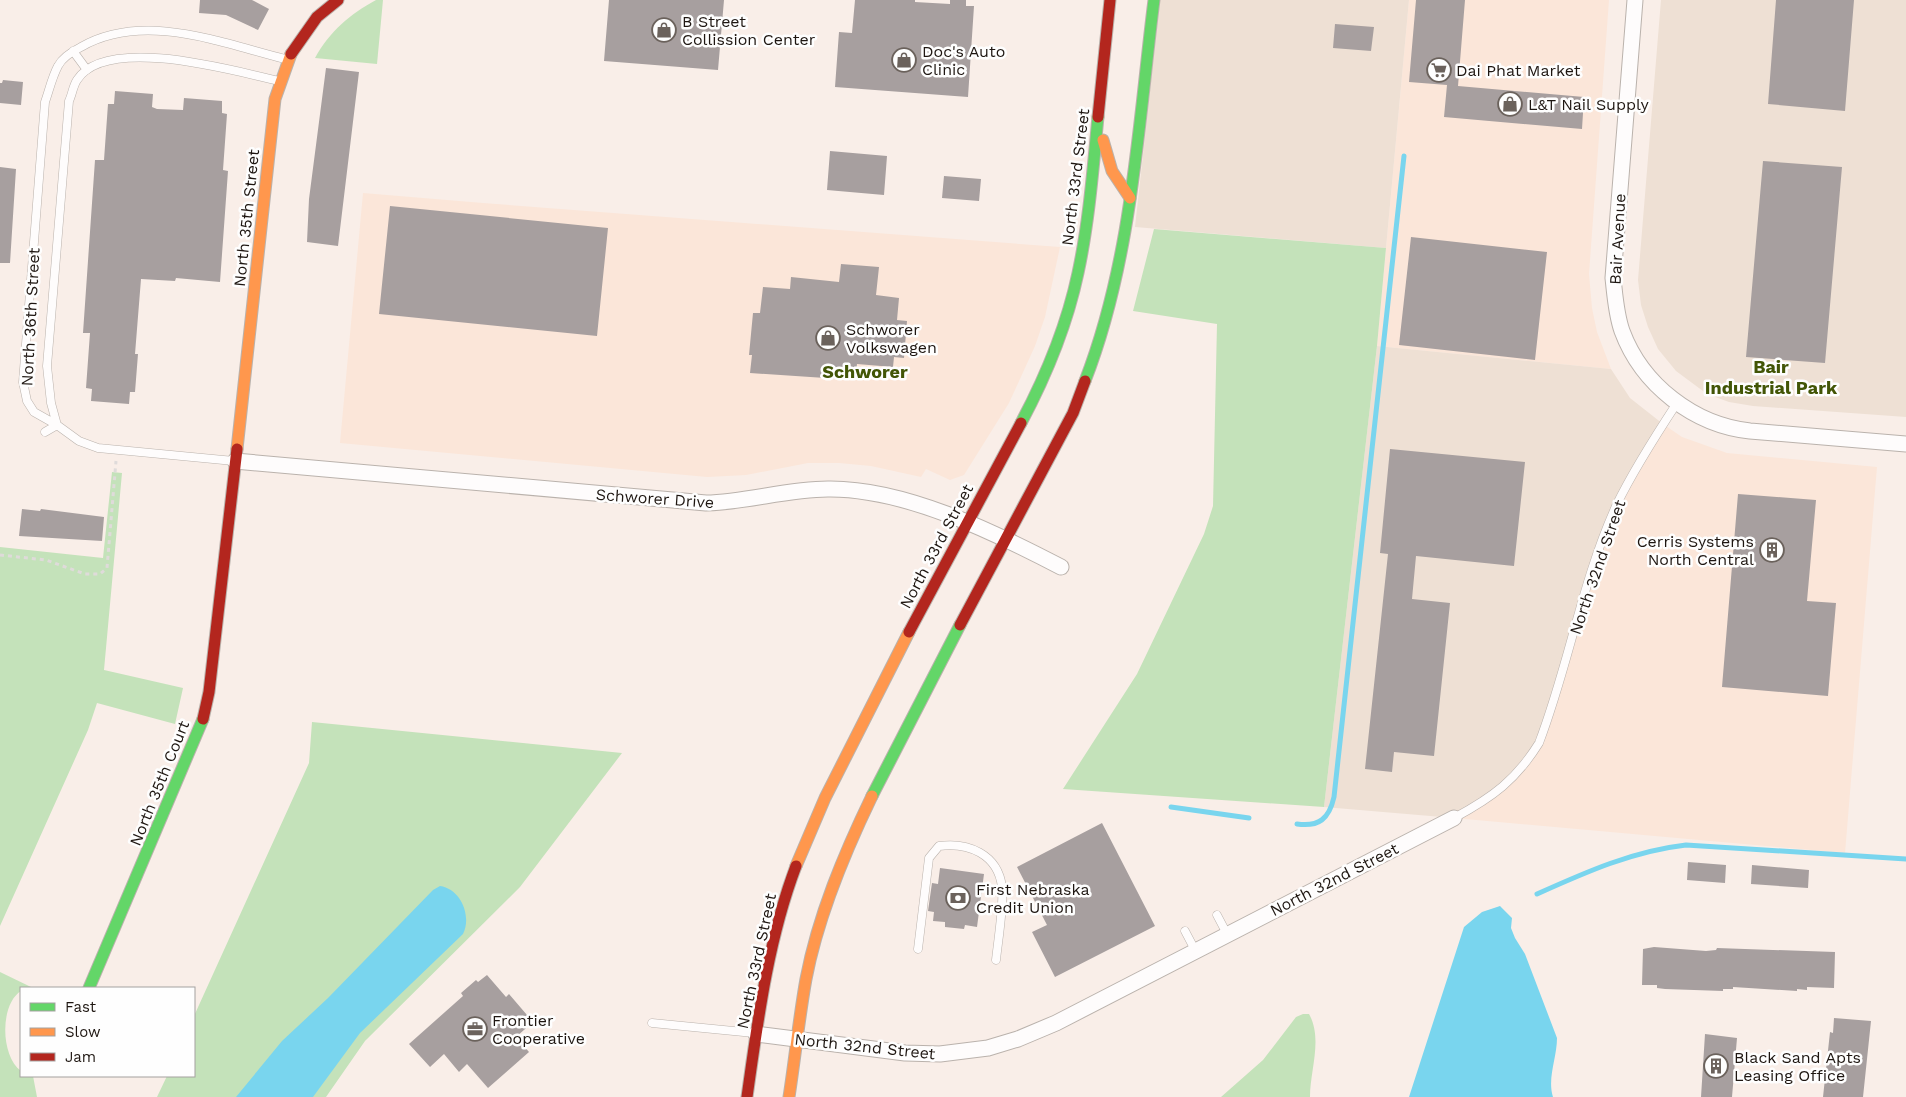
<svg xmlns="http://www.w3.org/2000/svg" width="1906" height="1097" viewBox="0 0 1906 1097" font-family="'Work Sans',sans-serif">
<rect width="100%" height="100%" fill="#f9eee8"/>
<path fill="#fbe6d9" d="M1409,0h200l-20,274 3,34 5,24 14,37 -234,-23z
M363,193l120,10 577,44 -15,70 -10,29 -26,57 -45,72 -14,5 -24,-11 -5,8 -50,-11 -32,-3h-31l-62,12 -39,2 -367,-34z
M1663,424l19,13 45,16 150,14 -32,386 -391,-35 128,-213 35,-100z"/>
<path fill="#eee0d4" d="M1160,0h249l-23,248 -251,-21z
M1661,0h245v417l-153,-11 -24,-4 -22,-8 -31,-23 -18,-22 -10,-22 -7,-22 -3,-25z
M1377,346l234,23 19,29 33,26 -46,81 -78,238 -26,36 -59,39 -130,-11z"/>
<path fill="#c4e2ba" d="M376,0h7l-6,64 -62,-6c15,-27 35,-44 61,-58z
M1154,229l232,19 -9,98 -53,461 -261,-18 74,-115 67,-140 9,-28 4,-182 -84,-13z
M112,472l10,1 -18,197 79,18 -8,36 -78,-21 -9,27 -88,196v-379l103,11z
M312,722l310,31 -102,134 -155,154 -39,56h-169l10,-21h27v-60l115,-253z
M0,972l31,15 -10,1v3c-21,13 -21,64 0,80v5h12l4,21h-37z
M1303,1014h6c14,25 1,56 1,83h-89l42,-37 33,-43z"/>
<path fill="#79d5ee" d="M440,886c21,3 32,30 23,48l-103,99 -47,64h-77l46,-56 46,-43 105,-108z
M1500,906l12,12 -1,10 4,10 10,16 32,84c0,20 -10,40 -4,59h-144l55,-170 18,-15z"/>
<g fill="none" stroke-linecap="round" stroke-linejoin="round">
<path stroke="#79d5ee" stroke-width="5" d="M1171,807l78,11
M1297,824c22,3 32,-5 37,-27l70,-641
M1537,894c49,-22 96,-43 149,-49l220,14"/>
</g>
<path fill="#a79f9f" d="M200,0h52l17,9 -11,21 -32,-15 -27,-2z
M609,0h115l-6,70 -114,-9z
M855,0h60v2l35,2v-4h16v6h8l-6,91 -133,-10 4,-55 13,1z
M1416,0h49l-7,86 126,11 -2,32 -138,-12 3,-32 -38,-3z
M1776,0h78l-9,111 -77,-7z
M1335,24l39,3 -3,24 -38,-3z
M326,68l33,4 -21,174 -31,-4 2,-43z
M3,80l20,2 -2,23 -21,-2v-20h2z
M115,91l38,3 -1,13 5,2 26,1 1,-12 38,3v12l5,1 -4,56 5,1 -8,111 -44,-4 -1,3 -34,-2 -6,75h3l-3,38h-5l-1,12 -38,-3 1,-12 -6,-1 4,-55h-7l12,-173h9l4,-56h6z
M830,151l57,5 -3,39 -57,-5z
M1763,161l79,6 -17,196 -79,-6z
M0,167l16,2 -6,94h-10z
M944,176l37,3 -2,22 -37,-3z
M390,206l218,22 -11,108 -218,-22z
M1411,237l136,15 -12,108 -136,-15z
M841,264l38,3 -3,28 23,3 -2,22 10,1 -3,37 -10,-1 -1,10 -36,-3 -2,16 -105,-7 2,-18h-3l4,-42h7l3,-26 27,2 1,-12 48,5z
M1390,449l135,13 -11,104 -98,-10 -4,43 38,4 -16,153 -40,-4 -2,20 -27,-3 23,-215 -8,-1z
M1738,494l78,6 -9,101 29,2 -8,93 -106,-9z
M22,509l18,2 1,-2 63,8 -2,24 -83,-5z
M1102,823l53,103 -100,51 -23,-45 15,-7 -30,-58z
M1688,862l38,3 -1,18 -38,-3z
M1752,865l57,5 -1,18 -57,-4z
M940,868l44,6 -7,53 -12,-2 -1,4 -19,-2v-5l-12,-1 1,-9 -6,-1 4,-28 6,1z
M1654,947l52,4 10,-1 1,-2 118,4 -1,36 -27,-1v3l-10,-1v2l-64,-4v2h-10v2l-58,-2 -8,-1v-3h-15l1,-36z
M487,975l19,22 3,-3 24,28 -17,15 13,15 -41,36 -21,-24 -8,8 -15,-18 -14,13 -21,-23 54,-48 -2,-3 15,-13 2,2z
M1834,1018l37,3 -8,76h-40l7,-65 3,1z
M1705,1034l32,4 -5,59h-31z"/>
<g fill="none" stroke-linecap="round" stroke-linejoin="round">
<g stroke="#bab2ac" stroke-width="9">
<path id="lane" d="M73,51l14,19
M57,425l-6,-22 -4,-37 22,-265c3,-6 4,-15 8,-21 29,-46 158,-9 202,1
M45,432l12,-7
M234,461l-136,-13 -19,-7 -22,-16 -23,-13 -7,-11 -4,-19 22,-280c4,-11 7,-25 13,-36 4,-8 15,-15 23,-19 63,-36 140,-4 204,12
M1454,818c39,-21 62,-38 85,-75 30,-78 43,-163 78,-239 17,-35 39,-69 60,-101
M1217,915l10,19
M1185,931l10,19
M918,949l11,-91 10,-12c29,-4 59,8 63,41 2,17 -4,54 -6,73
M652,1023l102,10"/>
</g>
<g stroke="#bab2ac" stroke-width="17">
<path id="street" d="M1635,0l-22,278c2,18 3,36 9,53 20,54 72,94 128,100l156,13
M235,461l471,42c41,-1 81,-14 122,-14 76,-1 166,43 233,78
M756,1034l149,19 35,1 48,-6 30,-9 38,-16 398,-205"/>
</g>
<g stroke="#bab2ac" stroke-width="13">
<path id="fast" d="M1085,381c47,-121 53,-254 69,-381
M1021,423c25,-47 46,-98 57,-150 11,-51 15,-104 20,-156
M872,796l88,-171
M89,988l114,-269"/>
</g>
<g stroke="#bab2ac" stroke-width="13">
<path id="slow" d="M1103,140l9,31 18,27
M237,449l38,-350 16,-45
M796,866l29,-68 84,-166
M789,1097c6,-39 10,-79 17,-118 12,-63 38,-125 66,-183"/>
</g>
<g stroke="#bab2ac" stroke-width="13">
<path id="jam" d="M291,54l26,-37 21,-17
M1098,117l12,-117
M960,625l113,-212 12,-32
M909,632l112,-209
M203,719l6,-27 28,-243
M747,1097c11,-78 21,-157 49,-231"/>
</g>
<path stroke="#dfdbda" stroke-width="3" stroke-dasharray="4 4" stroke-linecap="butt" d="M0,555l46,5 39,14h15l7,-6 9,-107"/>
<use href="#lane" stroke="#fefcfc" stroke-width="8"/>
<use href="#street" stroke="#fefcfc" stroke-width="15"/>
<use href="#fast" stroke="#63d668" stroke-width="11"/>
<use href="#slow" stroke="#ff974d" stroke-width="11"/>
<use href="#jam" stroke="#b3261e" stroke-width="11"/>
</g>
<defs>
<g id="shop-ring" transform="scale(1.25)"><circle r="9.5" fill="#fefefe" stroke="#6b625c" stroke-width="1.5"/><path d="M-5-2.5h2.3a2.7 3.5 0 0 1 5.4 0H5L5.5 6h-11ZM-1.5-2.5h3a1.5 2.3 0 0 0-3 0Z" fill="#6b625c"/></g>
<g id="supermarket-ring" transform="scale(1.25)"><circle r="9.5" fill="#fefefe" stroke="#6b625c" stroke-width="1.5"/><path d="M-6-5.5h2.5l.6 2H6L4.5 2H-2.5L-4.4-4H-6ZM-1.5 3.2a1.3 1.3 0 1 0 .1 0ZM3 3.2a1.3 1.3 0 1 0 .1 0Z" fill="#6b625c"/></g>
<g id="building-ring" transform="scale(1.25)"><circle r="9.5" fill="#fefefe" stroke="#6b625c" stroke-width="1.5"/><path d="M-4-6H4V6H1V3H-1V6H-4ZM-2.5-4.3h1.7v1.8h-1.7ZM.8-4.3h1.7v1.8H.8ZM-2.5-1h1.7V.8h-1.7ZM.8-1h1.7V.8H.8Z" fill="#6b625c"/></g>
<g id="bank-ring" transform="scale(1.25)"><circle r="9.5" fill="#fefefe" stroke="#6b625c" stroke-width="1.5"/><path d="M-6-4H6V4H-6ZM0-2.3a2.3 2.3 0 1 0 0 4.6a2.3 2.3 0 1 0 0-4.6Z" fill="#6b625c"/></g>
<g id="office-ring" transform="scale(1.25)"><circle r="9.5" fill="#fefefe" stroke="#6b625c" stroke-width="1.5"/><path d="M-6-3h4V-5.5h4V-3h4V5H-6ZM-1-4.5V-3h2v-1.5ZM-6 0V1H6V0Z" fill="#6b625c"/></g>
</defs>
<g fill-rule="evenodd">
<use href="#shop-ring" x="664" y="30"/>
<use href="#shop-ring" x="904" y="60"/>
<use href="#supermarket-ring" x="1439" y="70"/>
<use href="#shop-ring" x="1510" y="104"/>
<use href="#shop-ring" x="828" y="338"/>
<use href="#building-ring" x="1772" y="550"/>
<use href="#bank-ring" x="958" y="898"/>
<use href="#office-ring" x="475" y="1029"/>
<use href="#building-ring" x="1716" y="1066"/>
</g>
<g text-anchor="middle" stroke-width="5" stroke-linejoin="round" paint-order="stroke">
<g font-size="16" fill="#1e1611" stroke="#fefefe" text-anchor="start">
<text x="682" y="27">B Street<tspan x="682" dy="18">Collission Center</tspan></text>
<text x="922" y="57">Doc's Auto<tspan x="922" dy="18">Clinic</tspan></text>
<text x="1456" y="76">Dai Phat Market</text>
<text x="1528" y="110">L&amp;T Nail Supply</text>
<text x="846" y="335">Schworer<tspan x="846" dy="18">Volkswagen</tspan></text>
<text x="1754" y="547" text-anchor="end">Cerris Systems<tspan x="1754" dy="18">North Central</tspan></text>
<text x="976" y="895">First Nebraska<tspan x="976" dy="18">Credit Union</tspan></text>
<text x="492" y="1026">Frontier<tspan x="492" dy="18">Cooperative</tspan></text>
<text x="1734" y="1063">Black Sand Apts<tspan x="1734" dy="18">Leasing Office</tspan></text>
</g>
<g font-size="16" fill="#1e1611" stroke="#fefefe">
<text transform="translate(1075 177) rotate(-83)" y="6">North 33rd Street</text>
<text transform="translate(246 218) rotate(-84)" y="6">North 35th Street</text>
<text transform="translate(1617 239) rotate(-87)" y="6">Bair Avenue</text>
<text transform="translate(30 317) rotate(-87)" y="6">North 36th Street</text>
<text transform="translate(655 498) rotate(4)" y="6">Schworer Drive</text>
<text transform="translate(936 546) rotate(-62)" y="6">North 33rd Street</text>
<text transform="translate(1597 567) rotate(-71)" y="6">North 32nd Street</text>
<text transform="translate(159 783) rotate(-68)" y="6">North 35th Court</text>
<text transform="translate(1334 879) rotate(-27)" y="6">North 32nd Street</text>
<text transform="translate(756 961) rotate(-78)" y="6">North 33rd Street</text>
<text transform="translate(865 1046) rotate(6)" y="6">North 32nd Street</text>
</g>
<g font-size="18" font-weight="bold" fill="#425506" stroke="#fefefe">
<text x="1771" y="373">Bair<tspan x="1771" dy="21">Industrial Park</tspan></text>
<text x="865" y="378">Schworer</text>
</g>
</g>
<rect x="20" y="987" width="175" height="90" fill="#fefefe" stroke="#a4a19f"/>
<rect x="30" y="1003" width="25" height="8" fill="#63d668" stroke="#a4a19f"/>
<text x="65" y="1012" font-size="15" fill="#1e1611">Fast</text>
<rect x="30" y="1028" width="25" height="8" fill="#ff974d" stroke="#a4a19f"/>
<text x="65" y="1037" font-size="15" fill="#1e1611">Slow</text>
<rect x="30" y="1053" width="25" height="8" fill="#b3261e" stroke="#a4a19f"/>
<text x="65" y="1062" font-size="15" fill="#1e1611">Jam</text>
</svg>
